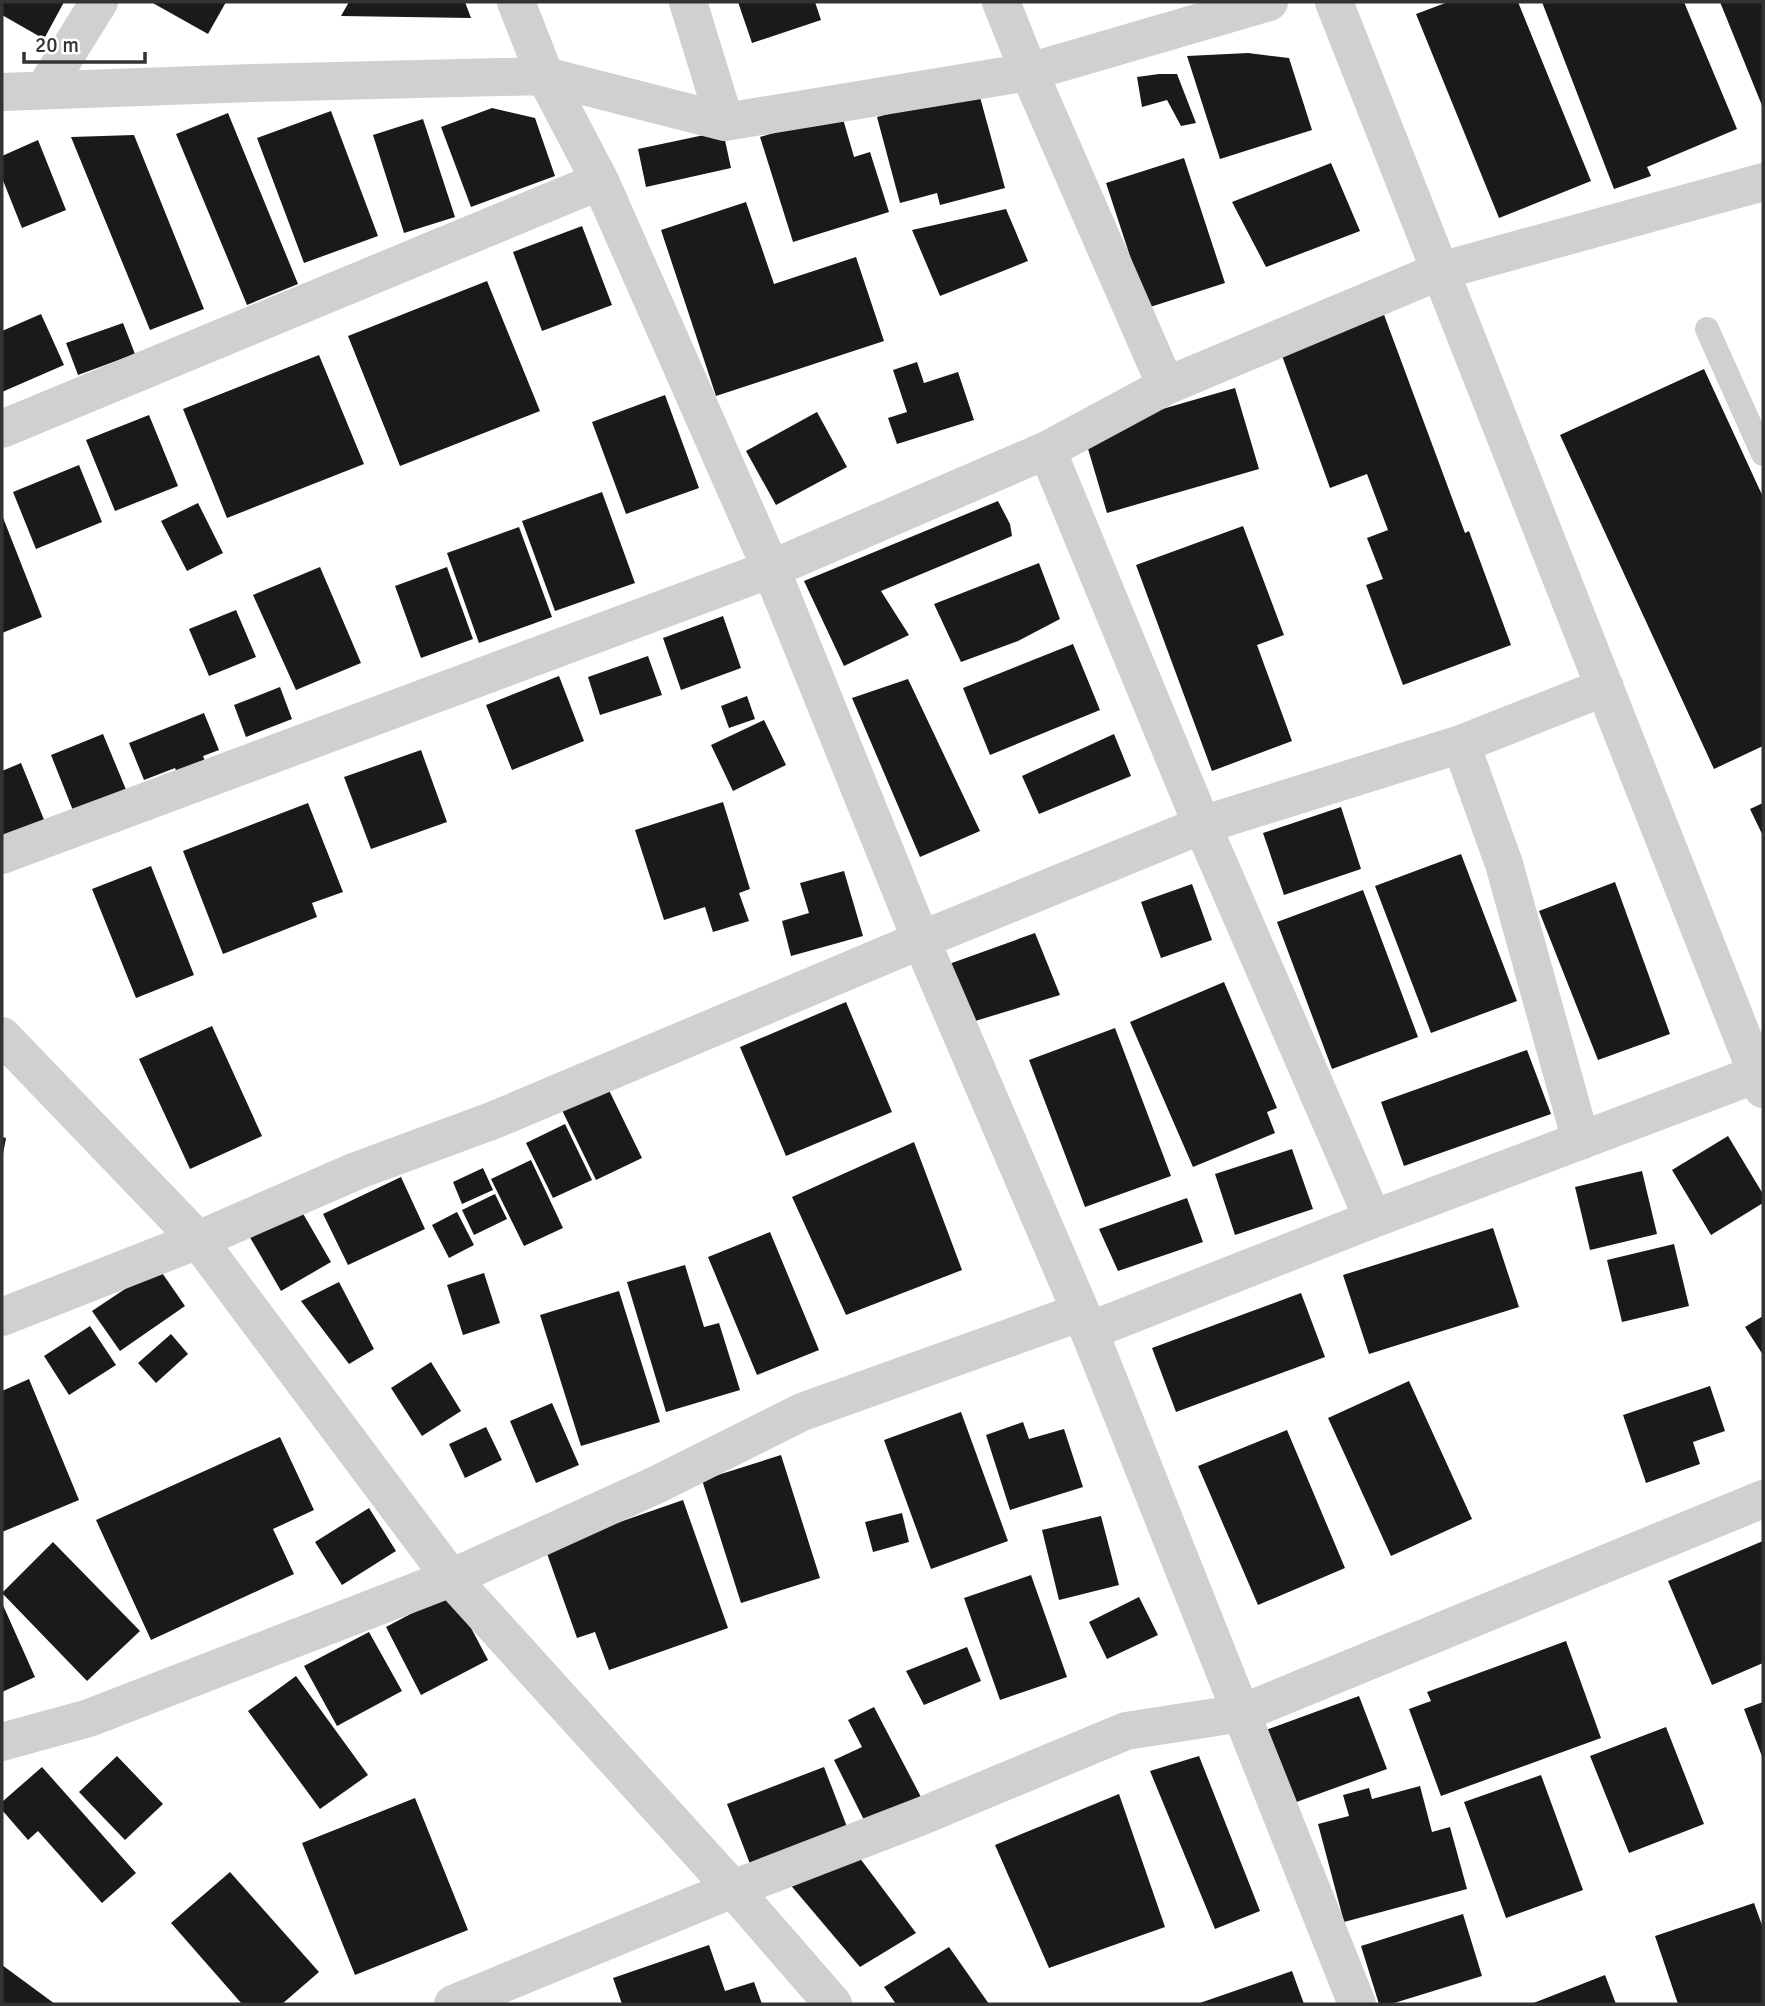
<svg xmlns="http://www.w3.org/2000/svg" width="1765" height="2006" viewBox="0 0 1765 2006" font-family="Signika,sans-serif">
<rect width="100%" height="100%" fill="#fff"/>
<path fill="#1a1a1a" d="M2,2h62l-20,37 -42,-24z
M151,2h75l-18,32z
M349,2h116l6,16 -130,-2z
M738,2h77l6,18 -69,23z
M1448,2h70l73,179 -92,37 -83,-204z
M1542,2h142l53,127 -90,38 4,9 -37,13z
M1720,2h43v106z
M1248,53l41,5 23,72 -92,29 -33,-103z
M1159,74h18l19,49 -15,3 -14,-26 -25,7 -5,-30z
M978,90l27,98 -65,17 -3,-12 -37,10 -23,-86z
M492,108l43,10 20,58 -84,31 -30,-80z
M331,111l47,125 -74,27 -47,-125z
M841,112l13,45 16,-5 19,60 -96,30 -33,-105z
M228,113l70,171 -51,21 -71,-171z
M423,119l32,98 -51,16 -31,-98z
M723,131l8,37 -85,19 -8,-38z
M134,135l70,174 -54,21 -79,-193z
M38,140l28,70 -44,18 -20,-50v-22z
M1184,158l41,125 -78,25 -41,-125z
M1331,163l29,68 -94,36 -34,-65z
M746,202l28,82 82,-27 28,84 -168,55 -55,-166z
M1006,209l22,52 -88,35 -28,-66z
M582,226l30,79 -70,26 -29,-79z
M487,281l53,130 -140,55 -52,-130z
M1383,312l82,221 4,-2 42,114 -108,40 -37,-100 17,-6 -16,-41 21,-8 -21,-56 -37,14 -49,-135z
M41,314l23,51 -62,27v-61z
M123,323l12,31 -57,21 -12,-32z
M319,355l45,109 -137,54 -44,-109z
M917,362l7,21 34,-11 16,48 -77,24 -9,-26 19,-6 -14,-42z
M1704,369l59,128v249l-49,23 -154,-334z
M1235,388l24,81 -152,44 -24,-81z
M665,395l34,93 -73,26 -34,-92z
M817,412l30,55 -71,38 -30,-54z
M149,415l29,71 -63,25 -29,-71z
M79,465l23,57 -66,27 -23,-57z
M602,492l33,91 -80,28 -33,-90z
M998,501l12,23 2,12 -131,55 28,44 -65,31 -40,-85z
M198,503l25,50 -36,18 -26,-50z
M2,515l40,102 -40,16z
M1243,526l41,109 -27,10 35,96 -80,30 -76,-206z
M519,527l33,90 -73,26 -32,-90z
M1039,563l21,56 -42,22 -57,21 -27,-58z
M320,567l41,96 -65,27 -43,-95z
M447,567l26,72 -52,19 -26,-72z
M236,610l20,47 -47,19 -20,-47z
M723,616l18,52 -60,22 -18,-52z
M1073,644l27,66 -110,45 -27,-67z
M648,656l14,39 -62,20 -12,-38z
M559,676l25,65 -72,29 -26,-65z
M908,679l72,152 -60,26 -68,-159z
M280,687l12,32 -46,18 -12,-32z
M747,696l8,23 -26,9 -8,-22z
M204,713l15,37 -16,6 4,10 -28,11 -4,-9 -31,12 -15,-37z
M764,720l22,45 -53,26 -22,-46z
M103,734l24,58 -53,21 -23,-58z
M1114,734l17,42 -92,38 -17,-38z
M421,750l26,72 -76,27 -27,-72z
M21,763l26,64 -45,18v-74z
M723,802l27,87 -11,4 10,28 -36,11 -8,-25 -41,13 -29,-90z
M308,803l35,89 -31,11 5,14 -94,37 -40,-103z
M1763,803v33l-13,-27z
M1341,807l20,62 -77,26 -21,-62z
M1461,854l56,147 -86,32 -56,-147z
M151,866l43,109 -58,23 -44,-109z
M844,871l19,65 -72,20 -9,-35 27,-8 -9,-30z
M1615,882l55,152 -72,26 -59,-149z
M1192,884l20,56 -51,18 -20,-56z
M1363,890l55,147 -86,32 -55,-147z
M1035,933l25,62 -88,27 -23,-58z
M1224,982l53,126 -10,4 8,21 -82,34 -63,-145z
M846,1002l46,110 -106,44 -46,-109z
M212,1026l50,110 -72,33 -51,-110z
M1115,1028l56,148 -86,31 -56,-147z
M1527,1050l24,64 -147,52 -23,-64z
M605,1082l37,76 -46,22 -37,-76z
M565,1124l27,56 -39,18 -27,-55z
M1728,1136l35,58v9l-52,32 -39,-65z
M2,1137l4,1 -3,16h-1z
M914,1142l48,128 -116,45 -54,-118z
M1292,1149l21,60 -78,26 -20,-61z
M531,1160l32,68 -39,18 -33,-67z
M483,1168l10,22 -31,14 -9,-22z
M1642,1171l15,63 -67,16 -15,-63z
M401,1177l24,52 -77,36 -25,-51z
M495,1194l12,25 -33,16 -12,-25z
M1187,1198l16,44 -85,29 -19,-42z
M298,1205l33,57 -50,29 -33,-57z
M457,1212l17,33 -25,13 -17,-33z
M1493,1228l26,79 -150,47 -26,-79z
M770,1232l49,118 -62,25 -49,-118z
M1674,1244l15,62 -67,16 -15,-62z
M685,1265l19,62 15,-4 21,67 -74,22 -39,-130z
M158,1267l27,39 -65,45 -28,-40z
M484,1273l16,50 -37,12 -16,-50z
M339,1282l35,67 -25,15 -48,-63z
M619,1291l41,131 -79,24 -41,-131z
M1301,1293l24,64 -149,55 -24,-64z
M1763,1316v39l-18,-28z
M90,1326l26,39 -47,30 -25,-39z
M171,1334l17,20 -32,29 -18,-20z
M431,1362l30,49 -39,25 -31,-48z
M29,1379l50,121 -77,32v-141z
M1409,1381l63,138 -81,37 -63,-138z
M1710,1386l15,45 -32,11 7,22 -54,19 -23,-68z
M552,1403l27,62 -43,18 -26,-62z
M961,1412l47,129 -77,28 -47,-129z
M1023,1422l6,17 35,-10 19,58 -73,23 -24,-75z
M486,1427l16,33 -37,18 -16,-34z
M1287,1430l58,138 -87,37 -60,-139z
M280,1437l34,73 -41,19 21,45 -143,66 -55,-120z
M781,1455l39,123 -79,25 -39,-123z
M683,1500l45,128 -119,42 -14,-38 -18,6 -32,-90z
M369,1508l27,43 -54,34 -27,-43z
M902,1513l7,29 -36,10 -8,-30z
M1101,1516l18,69 -60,15 -17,-70z
M1763,1541v122l-51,22 -44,-104z
M53,1542l87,89 -53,50 -85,-88z
M1031,1575l36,102 -67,23 -36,-102z
M452,1592l36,68 -67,35 -35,-68z
M1139,1597l19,38 -51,24 -18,-37z
M2,1603l33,74 -33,15z
M369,1632l33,59 -65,35 -33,-60z
M1566,1641l35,97 -160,58 -32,-87 22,-8 -4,-9z
M967,1647l14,34 -57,24 -18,-34z
M296,1676l72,99 -48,34 -72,-98z
M1359,1696l28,73 -96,35 -28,-73z
M1763,1702v57l-19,-50z
M874,1707l47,90 -55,27 -32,-64 28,-13 -14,-27z
M1666,1727l38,97 -75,29 -39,-97z
M117,1756l46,48 -38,36 -46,-48z
M1199,1756l61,155 -45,18 -65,-158z
M42,1767l94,106 -34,30 -64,-72 -10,9 -26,-30v-8z
M824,1767l25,65 -97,37 -25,-65z
M1541,1775l42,115 -77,28 -42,-116z
M1420,1786l12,46 18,-5 17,62 -123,33 -26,-98 31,-8 -6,-21 26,-7 3,11z
M1119,1794l46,133 -116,41 -54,-123z
M415,1798l53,132 -113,45 -53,-132z
M856,1853l60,80 -56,34 -72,-85z
M230,1872l89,100 -37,32h-40l-71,-81z
M1754,1903l9,25v76h-85l-23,-68z
M1463,1914l19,62 -91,28h-12l-18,-58z
M709,1945l16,46 29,-9 8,22h-140l-9,-26z
M949,1947l40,57h-93l-12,-17z
M2,1965l53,39h-53z
M1292,1971l12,33h-107z
M1605,1975l11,29h-85z"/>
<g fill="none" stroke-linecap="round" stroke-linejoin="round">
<path stroke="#d0d0d0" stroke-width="24" d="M1707,329l56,125"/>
<path stroke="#d0d0d0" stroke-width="38" d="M516,2l29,74 55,105 171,388 150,371 168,391 268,673
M688,2l37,120
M1001,2l28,70 137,314
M1334,2l429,1087
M44,90l55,-88
M2,92l250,-9 293,-7 180,46 304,-50 240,-70
M2,429l598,-248
M1047,450l155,375 171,394
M1461,744l43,120 77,277
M2,855l769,-286 276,-119 119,-64 274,-115 323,-89
M2,1036l196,204 253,338 282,311 100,115
M2,1317l196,-77 158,-69 138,-51 427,-180 281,-115 259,-81 144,-57
M1089,1331l284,-112 384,-145
M2,1742l87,-24 362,-140 207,-94 144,-72 279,-100
M453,2004l280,-115 189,-73 204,-85 116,-18 521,-214"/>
</g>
<rect width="1765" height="2006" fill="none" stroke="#333333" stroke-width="7"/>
<path d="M24 52v10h121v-10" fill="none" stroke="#333333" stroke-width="3.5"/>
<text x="35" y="52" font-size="21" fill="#333333" stroke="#ffffff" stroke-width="5" paint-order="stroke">20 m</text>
</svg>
